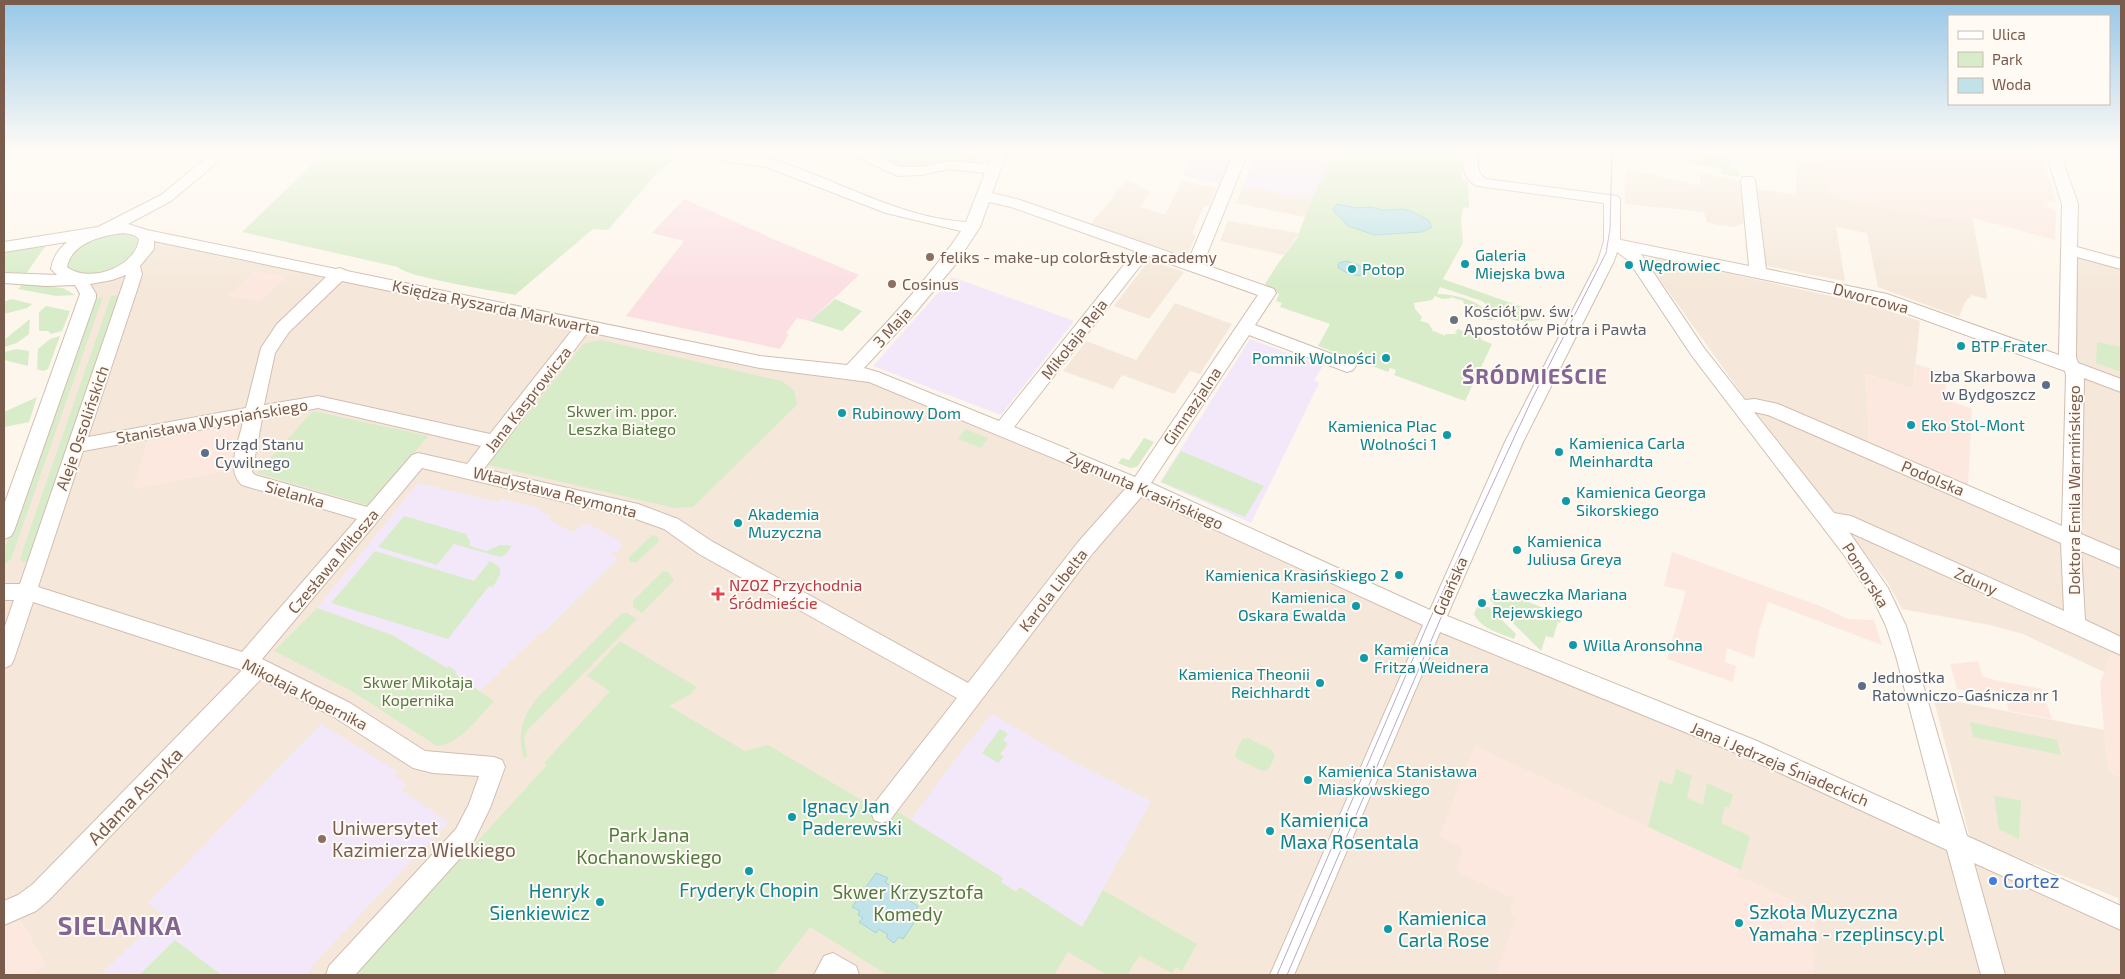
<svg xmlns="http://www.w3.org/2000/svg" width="2125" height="979" viewBox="0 0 2125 979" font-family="'Exo 2',sans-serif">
<rect width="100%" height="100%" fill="#fdf6ec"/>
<path fill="#f5e8da" d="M1796,151l30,5 6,41 102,19 39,5 14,75 -1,3 -14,-4 -7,7 -6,15 -81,-30 -11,-54 -31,-6 9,54 -84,-16 -10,-77 45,7z
M1626,169l74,17v-12l45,7v20l-3,2 3,20 -11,4 -21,-3 -6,-2 -3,-10 -79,-8z
M1126,181l14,4 -2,2 13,5 -11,15 25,8 17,-34 34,7 -7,18 -5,-1 -12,29 4,1 -9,21 -97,-31z
M1243,186l69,13 -7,18 -69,-14z
M1228,221l23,4 48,8 -15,22 -64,-14z
M116,229l644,133 112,14 1248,541 -2,-19 -148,-60 -37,-141 171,33 5,42 12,5v198h-2117v-444l84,-233 -8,-18z
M2075,256l46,13v389l-10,-4 -5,19 -83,-39 -33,-9 -88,-16 -14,-26 -129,-165 -111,-155 1,-5 4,-1 210,46 57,18 -7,68 -47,-15 3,69 -50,-21 257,123 -4,-182z
M1149,260l35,12 -35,47 -35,-13z
M1175,303l57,21 -32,50 -10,-3 -16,23 -52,-19 -9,14 -50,-18 23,-30 50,19z"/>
<path fill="#fde8e0" d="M1800,150h206l36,6 14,46 -10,-1 3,7 7,2 -1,30 -82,-22v3l-39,-4 -57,-10 -1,-2 -44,-8 -6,-41 -25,-4z
M255,271l31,6 -26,25 -32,-6z
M1916,364l30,9 -1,26 27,10 -4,77 -99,-43 -3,-69 47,15z
M239,424l-10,46 -96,20 14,-49z
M1672,552l148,54 28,13 26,1 8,25 -114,-43 -9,29 -5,27 -27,-10 -2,14 11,4 -3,16 -66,-23 19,-68 -22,-5z
M2111,653l10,5v119l-12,-5 -5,-42 -4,-47z
M1978,661l4,15 13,4 47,9 10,30 -43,-8 -4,-14 -48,-8 -7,-25z
M1475,746l264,123 -1,7 79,35 -5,39 3,2 -2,23h-317l20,-59 -6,-3 4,-14 -58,-28 7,-22 -24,-13z
M21,920l24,44 -12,11h-29v-48z"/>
<path fill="#f3e8fa" d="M1186,150h49l-13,30 -4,4 -35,-8 10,-25z
M1258,150h76l-22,49 -69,-13z
M952,277l122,44 -73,94 -128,-49z
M1250,339l73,27 -9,14 5,3 -68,140 -91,-41z
M418,483l80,19 3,-3 40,9 -2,4 12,3 -3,4 24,13 15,-9 35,19v4l-6,6 -6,2 8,5 -76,75 -2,-1 -60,58 -25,-17 2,-2 -10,-3 -55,-34 -75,-27z
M992,714l82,48 77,39 -69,126 -63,-39 -2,4 -16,-10 2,-4 -92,-58 46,-63z
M321,724l77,48 -3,4 12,8 -6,6 48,32 -132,138 -10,15h-207l63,-60 -15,-12z"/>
<path fill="#fbdfe3" d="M684,199l87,39 88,37 -49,46 -13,-3 -11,15 3,1 -9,15 -154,-33 58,-75 -32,-8z"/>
<path fill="#d8ecc9" d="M327,150h358l-30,25 -47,55 -15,-1 -78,66c-18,-4 -110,-18 -117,-28l-156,-35z
M861,150h70l56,7c-20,9 -70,15 -91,9 -12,-3 -24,-11 -35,-16z
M1334,150h129l-1,28 6,4 1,26 -6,-1 -2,13 2,23 -20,36 99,35 -3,6 -16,2 -9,-2 -16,-6 -16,-13 -42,-14 -3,7c20,0 46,7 57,26h-5l-10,-3 -1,-2 -1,1 -12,-3 5,-4 -3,-1 -4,-6 1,-1 -11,-3 -1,-2 -1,2 -9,1 -7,-3 -3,4 -18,3 1,6 7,8 -2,4 8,2 5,7 -1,2 2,-1 11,5v-2h12l-2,-2 3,-3 10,4 1,2 1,-1 10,3 2,3 10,4 -27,57 -71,-26 2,-5 -6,-2 -2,4 -70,-26 12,-22 -50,-17 2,-4 -6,-2 3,-7 -11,-6 -3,-4 12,-19 20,-27 15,-39z
M1688,152l41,6 1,10 8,1 1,8 -18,-3v-5l-32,-7z
M127,233l9,5c7,18 -31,37 -45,37 -8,1 -16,-2 -24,-3l-2,-9c13,-23 38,-29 62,-30z
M47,244l-22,31 -21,-2v-22z
M23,284l40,4 12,7 -19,1 -38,-7z
M120,295l-91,266 -7,1 -2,-4 91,-262z
M103,297l-92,262 -7,6v-15l90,-251z
M11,299l21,5 -5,4 -23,6v-12z
M835,299l27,12 -20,20 -32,-10z
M46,306l24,5 -8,20 -11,3 -3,-3h-9v-19z
M30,319l-1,15 -12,9 -13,4v-7z
M60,336l-12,33 -5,2 -6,-2 1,-20 12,-10z
M601,340l181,41 12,9 3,15 -104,102 -18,1 -187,-43 95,-121z
M2097,342l24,5v25l-25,-9z
M17,349l12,2 -1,15 -24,-6v-8z
M37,397l-8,25 -25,5v-15z
M313,411l115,25 -58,70 -113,-33z
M965,429l23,9 -7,10 -23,-9z
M1144,438l10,4 -17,25 -7,1 -12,-5 4,-5 7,2z
M1181,451l83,35 -19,31 -84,-35z
M404,516l62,18 4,7v5l17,5 13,-6 12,1 -7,9 -5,2 -46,-13 -17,21 -59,-18z
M652,535l5,1 2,5 -22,21 -6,1 -2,-4 1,-3z
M375,551l99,30 16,-20 10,6v8l-7,12 -4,-1 -41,53 -117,-36z
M663,571l5,1 6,8 -32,33 -9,-6v-6z
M1495,588l67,28 -2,7 -2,-1 -5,16 -7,-2 -5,15 -51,-51z
M1477,607h12l27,27 -2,5c-14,-6 -33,-10 -40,-25z
M317,608l75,27 55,33 2,-2 8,6 -2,2 39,27c-16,16 -33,43 -57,45l-87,-56 -76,-39z
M622,613h5l10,6 -110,112 -3,6 3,19 -3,3c-7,-25 -3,-39 12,-60z
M620,641l77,46 -6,7 -22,12 76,45 23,-6 114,67 13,-2 108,68 -2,4 15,10 4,-5 62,40 21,-37 94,54 -15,27 -6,-4 -4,6 -32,-17 -8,10 -4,9h-21l-39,-23 -14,23h-166l-78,-48 -37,48h-418l192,-210 -3,-2 66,-72 -23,-15z
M1970,722l87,18 4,15 -88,-18z
M1000,729l8,5 -5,6 5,4 -8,10 4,2 -6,7 -16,-10z
M1248,738l25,13 2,6 -7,13 -6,1 -26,-13 -1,-4 7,-15z
M1676,769l16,7 -5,22 16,7 4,-22 26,12 -4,13 -4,-2 -4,17 29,13 -9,34 -93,-43 12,-47 12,5z
M1994,796l27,4 -2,39 -20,-10z
M175,940l44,33 -2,2h-78z"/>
<path fill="#bfe3e8" stroke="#a5d3da" d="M1337,204l19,4 15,-1 12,3 20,-1 8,2 17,9 4,7 -10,5 -47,3 -27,-9 -15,-16 1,-3z
M1347,261l16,6 3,3v4c-10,4 -21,-1 -28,-7l1,-4z
M876,873l12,5 -3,4 10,7 4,-4 7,4 -3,5 3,3 -1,1 13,8 -2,5 4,3 -17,25 -4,-2 -5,6 -8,-6 2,-2 -9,-6 -3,4 -17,-11 4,-4 -5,-3 2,-4 -8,-4z"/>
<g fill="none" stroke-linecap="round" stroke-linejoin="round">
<g stroke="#d1beb0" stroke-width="2">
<path id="minor" d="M216,150h16l-61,51 -43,23 19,6 189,39 4,-1 7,3 413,85 87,9c40,-43 81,-85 114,-134l-75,-18 -120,-46 -43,-6 -2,-3 2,-3 5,-1c15,1 31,1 46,6 62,19 126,58 192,62l19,-49 -36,-4 -28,6 -23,1 -51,-23 -2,-3h18l37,17h21l28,-6 39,3 6,-14h14l-16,43 28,7 169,59 46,-109h14l-46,114 71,25 2,4 -21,32 98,37 3,4 -3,4 -6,2 -98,-37 -98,148 279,127 75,-168 93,-181 6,-20v-38l-127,-17c-15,-8 -15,-21 -13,-36h14c0,11 -3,22 8,29l131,17 3,3v40l1,1 128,26 -8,-86 2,-3h10l2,3 11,89 121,25 172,61 3,-151 -17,-54h14l19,54 -1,43 44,12v10l-44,-12 -1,100 2,6 43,16v13l-37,-14 -3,156 40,17v17l-40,-17 4,69 36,17v18l-272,-123 39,56 18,38 61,210 154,70v24l-147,-67 31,112h-24l-34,-125 -206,-95 -301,-123 -146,343h-24l153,-350 -281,-129 -49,57 -203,267 -8,3 -8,-3 -3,-8 3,-8 83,-106 -258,-144 -35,-25 -28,-10 -214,-51 -160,191 88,44 75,48 69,6 8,3 3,7 -15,41 -18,37 -117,130h-29l3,-9 127,-137 13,-25 10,-28 -46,-3 -20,-5 -79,-51 -73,-38 -212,221 -13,11 -32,14v-24l14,-6 15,-11 209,-214 -209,-68 -19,57 -3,6 -7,3v-39l10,-29h-10v-16h16l106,-309 -14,5 -22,4 6,10v4l-82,233 -3,5 -7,3v-34l76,-211 -5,-9 -29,1 -42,-3v-10l53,2 -6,-6c2,-12 7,-19 16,-27l-63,10v-10l94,-15 63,-32zM989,202l22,5 124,44 -136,170 -121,-49 -14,-4 51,-55 40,-48 25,-38zM124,233l10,2 5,4c-3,28 -50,45 -72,28 4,-24 36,-32 57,-34zM154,241l172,36 -49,47 -16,24 -15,60 -158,29 50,-150 4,-13 -2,-8 14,-17zM1617,252l11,8 64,96 152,199 29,44 13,27 10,30 44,168 -183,-83 -310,-125 76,-174 91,-181zM1641,254l237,49 187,68 1,4 -4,151 -284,-122 -23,-5 -10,1 -41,-52zM1148,256l110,39 -123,182 -121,-50zM342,281l231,48 -83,105 -172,-38 -54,9 11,-52 14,-21zM588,332l172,36 109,14 257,106 -47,53 -111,142 -255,-141 -35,-23 -40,-15 -154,-35zM318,408l163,38 -14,18 -49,-11 -6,2 -45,52 -112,-32 -3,-3 10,-53zM1754,412l14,3 293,128 3,68 -213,-95 -17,-3zM243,422c-4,20 -18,48 -1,63l115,34 -115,133 -204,-65 45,-136z
M833,953l23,13 3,9h-45l10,-19z"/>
</g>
<use href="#minor" fill="#fff" fill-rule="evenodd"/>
<path stroke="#b9a8c9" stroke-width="1" d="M1277,975l153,-356 103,-222 73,-144 4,-24 2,-79
M1287,975l172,-399"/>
</g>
<linearGradient id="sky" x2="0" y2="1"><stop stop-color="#97c7e8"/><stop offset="0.52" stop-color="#fefbf6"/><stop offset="1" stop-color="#fefbf6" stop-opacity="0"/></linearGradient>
<rect width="2125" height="287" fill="url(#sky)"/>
<g fill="#8d6e63" stroke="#fffaf3" stroke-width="2">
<circle cx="930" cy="257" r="5"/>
<circle cx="892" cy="284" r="5"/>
<circle cx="322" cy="839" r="5"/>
</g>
<g fill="#0f9aa8" stroke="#fffaf3" stroke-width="2">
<circle cx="1465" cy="264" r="5"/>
<circle cx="1629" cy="265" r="5"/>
<circle cx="1352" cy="269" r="5"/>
<circle cx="1961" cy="346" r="5"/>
<circle cx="1386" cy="358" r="5"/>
<circle cx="842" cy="413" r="5"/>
<circle cx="1911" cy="425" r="5"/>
<circle cx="1447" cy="435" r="5"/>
<circle cx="1559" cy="452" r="5"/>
<circle cx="1566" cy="501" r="5"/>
<circle cx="738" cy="523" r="5"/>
<circle cx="1517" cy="550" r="5"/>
<circle cx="1399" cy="575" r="5"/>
<circle cx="1482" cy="603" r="5"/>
<circle cx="1356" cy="606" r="5"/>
<circle cx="1573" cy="645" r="5"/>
<circle cx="1364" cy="658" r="5"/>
<circle cx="1320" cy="683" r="5"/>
<circle cx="1308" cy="780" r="5"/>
<circle cx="792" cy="817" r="5"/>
<circle cx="1270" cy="831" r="5"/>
<circle cx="749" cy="871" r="5"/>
<circle cx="600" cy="902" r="5"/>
<circle cx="1739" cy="923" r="5"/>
<circle cx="1388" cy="929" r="5"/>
</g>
<circle fill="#6b7280" stroke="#fffaf3" stroke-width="2" cx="1454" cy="320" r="5"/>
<g fill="#5c6f8a" stroke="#fffaf3" stroke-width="2">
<circle cx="2046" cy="385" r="5"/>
<circle cx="205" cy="453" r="5"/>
<circle cx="1862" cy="686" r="5"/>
</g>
<path fill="#e0444e" stroke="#fffaf3" stroke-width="2" d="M715.5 586.5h5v5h5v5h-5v5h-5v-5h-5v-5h5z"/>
<circle fill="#3f7fe0" stroke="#fffaf3" stroke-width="2" cx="1993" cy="881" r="5"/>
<g text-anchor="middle" stroke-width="4" stroke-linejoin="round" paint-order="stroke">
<g font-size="16" fill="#0d838f" stroke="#fffaf3" text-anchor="start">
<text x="1475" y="261">Galeria<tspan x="1475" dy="18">Miejska bwa</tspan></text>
<text x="1639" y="271">Wędrowiec</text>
<text x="1362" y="275">Potop</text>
<text x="1971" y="352">BTP Frater</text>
<text x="1376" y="364" text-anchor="end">Pomnik Wolności</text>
<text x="852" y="419">Rubinowy Dom</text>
<text x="1921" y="431">Eko Stol-Mont</text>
<text x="1437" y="432" text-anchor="end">Kamienica Plac<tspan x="1437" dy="18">Wolności 1</tspan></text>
<text x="1569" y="449">Kamienica Carla<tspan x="1569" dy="18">Meinhardta</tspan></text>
<text x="1576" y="498">Kamienica Georga<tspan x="1576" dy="18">Sikorskiego</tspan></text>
<text x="748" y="520">Akademia<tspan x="748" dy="18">Muzyczna</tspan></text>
<text x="1527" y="547">Kamienica<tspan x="1527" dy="18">Juliusa Greya</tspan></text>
<text x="1389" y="581" text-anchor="end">Kamienica Krasińskiego 2</text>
<text x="1492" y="600">Ławeczka Mariana<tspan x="1492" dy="18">Rejewskiego</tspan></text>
<text x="1346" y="603" text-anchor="end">Kamienica<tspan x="1346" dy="18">Oskara Ewalda</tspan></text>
<text x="1583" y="651">Willa Aronsohna</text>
<text x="1374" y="655">Kamienica<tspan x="1374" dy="18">Fritza Weidnera</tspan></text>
<text x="1310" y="680" text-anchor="end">Kamienica Theonii<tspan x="1310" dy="18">Reichhardt</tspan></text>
<text x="1318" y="777">Kamienica Stanisława<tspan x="1318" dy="18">Miaskowskiego</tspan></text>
</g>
<g font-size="16" fill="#785e54" stroke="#fffaf3" text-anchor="start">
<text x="940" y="263">feliks - make-up color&amp;style academy</text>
<text x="902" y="290">Cosinus</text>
</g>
<g font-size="16" fill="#7a5c4d" stroke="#fffaf3">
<text transform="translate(1871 298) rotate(15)" y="6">Dworcowa</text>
<text transform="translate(496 307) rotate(12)" y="6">Księdza Ryszarda Markwarta</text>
<text transform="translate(892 327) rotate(-48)" y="6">3 Maja</text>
<text transform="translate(1074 339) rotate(-52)" y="6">Mikołaja Reja</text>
<text transform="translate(528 399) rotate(-52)" y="6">Jana Kasprowicza</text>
<text transform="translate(1192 406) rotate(-56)" y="6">Gimnazjalna</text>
<text transform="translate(212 421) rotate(-10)" y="6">Stanisława Wyspiańskiego</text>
<text transform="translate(82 428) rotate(-71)" y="6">Aleje Ossolińskich</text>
<text transform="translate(1933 478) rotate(23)" y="6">Podolska</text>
<text transform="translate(1145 490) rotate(24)" y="6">Zygmunta Krasińskiego</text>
<text transform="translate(2074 490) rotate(-90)" y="6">Doktora Emila Warmińskiego</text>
<text transform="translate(555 492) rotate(14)" y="6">Władysława Reymonta</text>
<text transform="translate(295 494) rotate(16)" y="6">Sielanka</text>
<text transform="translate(333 561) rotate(-50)" y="6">Czesława Miłosza</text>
<text transform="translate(1866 575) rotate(58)" y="6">Pomorska</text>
<text transform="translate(1976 581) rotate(24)" y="6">Zduny</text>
<text transform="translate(1450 586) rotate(-66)" y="6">Gdańska</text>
<text transform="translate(1053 590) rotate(-52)" y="6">Karola Libelta</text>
<text transform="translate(305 694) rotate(27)" y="6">Mikołaja Kopernika</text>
<text transform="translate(1780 764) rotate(23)" y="6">Jana i Jędrzeja Śniadeckich</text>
</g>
<g font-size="16" fill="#5b616d" stroke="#fffaf3" text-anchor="start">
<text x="1464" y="317">Kościół pw. św.<tspan x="1464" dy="18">Apostołów Piotra i Pawła</tspan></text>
</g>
<g font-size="16" fill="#4e5e75" stroke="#fffaf3" text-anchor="start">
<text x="2036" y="382" text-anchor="end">Izba Skarbowa<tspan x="2036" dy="18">w Bydgoszcz</tspan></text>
<text x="215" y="450">Urząd Stanu<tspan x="215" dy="18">Cywilnego</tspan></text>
<text x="1872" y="683">Jednostka<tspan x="1872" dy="18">Ratowniczo-Gaśnicza nr 1</tspan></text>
</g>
<g font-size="16" fill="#537a41" stroke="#fffaf3">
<text x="622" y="417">Skwer im. ppor.<tspan x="622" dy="18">Leszka Białego</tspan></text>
<text x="418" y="688">Skwer Mikołaja<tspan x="418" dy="18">Kopernika</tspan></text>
</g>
<g font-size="16" fill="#be3a42" stroke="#fffaf3" text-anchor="start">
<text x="729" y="591">NZOZ Przychodnia<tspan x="729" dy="18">Śródmieście</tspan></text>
</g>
<g font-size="19" fill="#7a5c4d" stroke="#fffaf3">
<text transform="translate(135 796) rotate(-46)" y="7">Adama Asnyka</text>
</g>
<g font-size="19" fill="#0d838f" stroke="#fffaf3" text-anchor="start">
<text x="802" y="813">Ignacy Jan<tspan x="802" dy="22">Paderewski</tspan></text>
<text x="1280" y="827">Kamienica<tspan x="1280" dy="22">Maxa Rosentala</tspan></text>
<text x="749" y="897" text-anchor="middle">Fryderyk Chopin</text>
<text x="590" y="898" text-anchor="end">Henryk<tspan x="590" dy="22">Sienkiewicz</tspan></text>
<text x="1749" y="919">Szkoła Muzyczna<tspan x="1749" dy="22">Yamaha - rzeplinscy.pl</tspan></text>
<text x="1398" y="925">Kamienica<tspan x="1398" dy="22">Carla Rose</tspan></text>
</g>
<g font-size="19" fill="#785e54" stroke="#fffaf3" text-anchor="start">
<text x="332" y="835">Uniwersytet<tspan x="332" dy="22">Kazimierza Wielkiego</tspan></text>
</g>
<g font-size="19" fill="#537a41" stroke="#fffaf3">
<text x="649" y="842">Park Jana<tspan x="649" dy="22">Kochanowskiego</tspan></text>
<text x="908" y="899">Skwer Krzysztofa<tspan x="908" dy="22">Komedy</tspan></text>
</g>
<g font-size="19" fill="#366cbe" stroke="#fffaf3" text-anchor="start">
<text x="2003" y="888">Cortez</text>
</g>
<g font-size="21" font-weight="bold" letter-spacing="1" fill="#846695" stroke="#fffaf3">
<text x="1535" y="384">ŚRÓDMIEŚCIE</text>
</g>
<g font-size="25" font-weight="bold" letter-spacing="1" fill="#846695" stroke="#fffaf3">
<text x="120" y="935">SIELANKA</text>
</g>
</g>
<rect width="2125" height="979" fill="none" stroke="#7a5c4d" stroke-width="10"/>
<rect x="1948" y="15" width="162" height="90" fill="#fffaf3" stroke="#cabbb1"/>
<rect x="1958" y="31" width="25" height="8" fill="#ffffff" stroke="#cabbb1"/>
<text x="1992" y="40" font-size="15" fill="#7a5c4d">Ulica</text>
<rect x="1958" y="52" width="25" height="15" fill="#d8ecc9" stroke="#cabbb1"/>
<text x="1992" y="65" font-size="15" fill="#7a5c4d">Park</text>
<rect x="1958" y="78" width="25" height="15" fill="#bfe3e8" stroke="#cabbb1"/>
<text x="1992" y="90" font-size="15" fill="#7a5c4d">Woda</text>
</svg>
